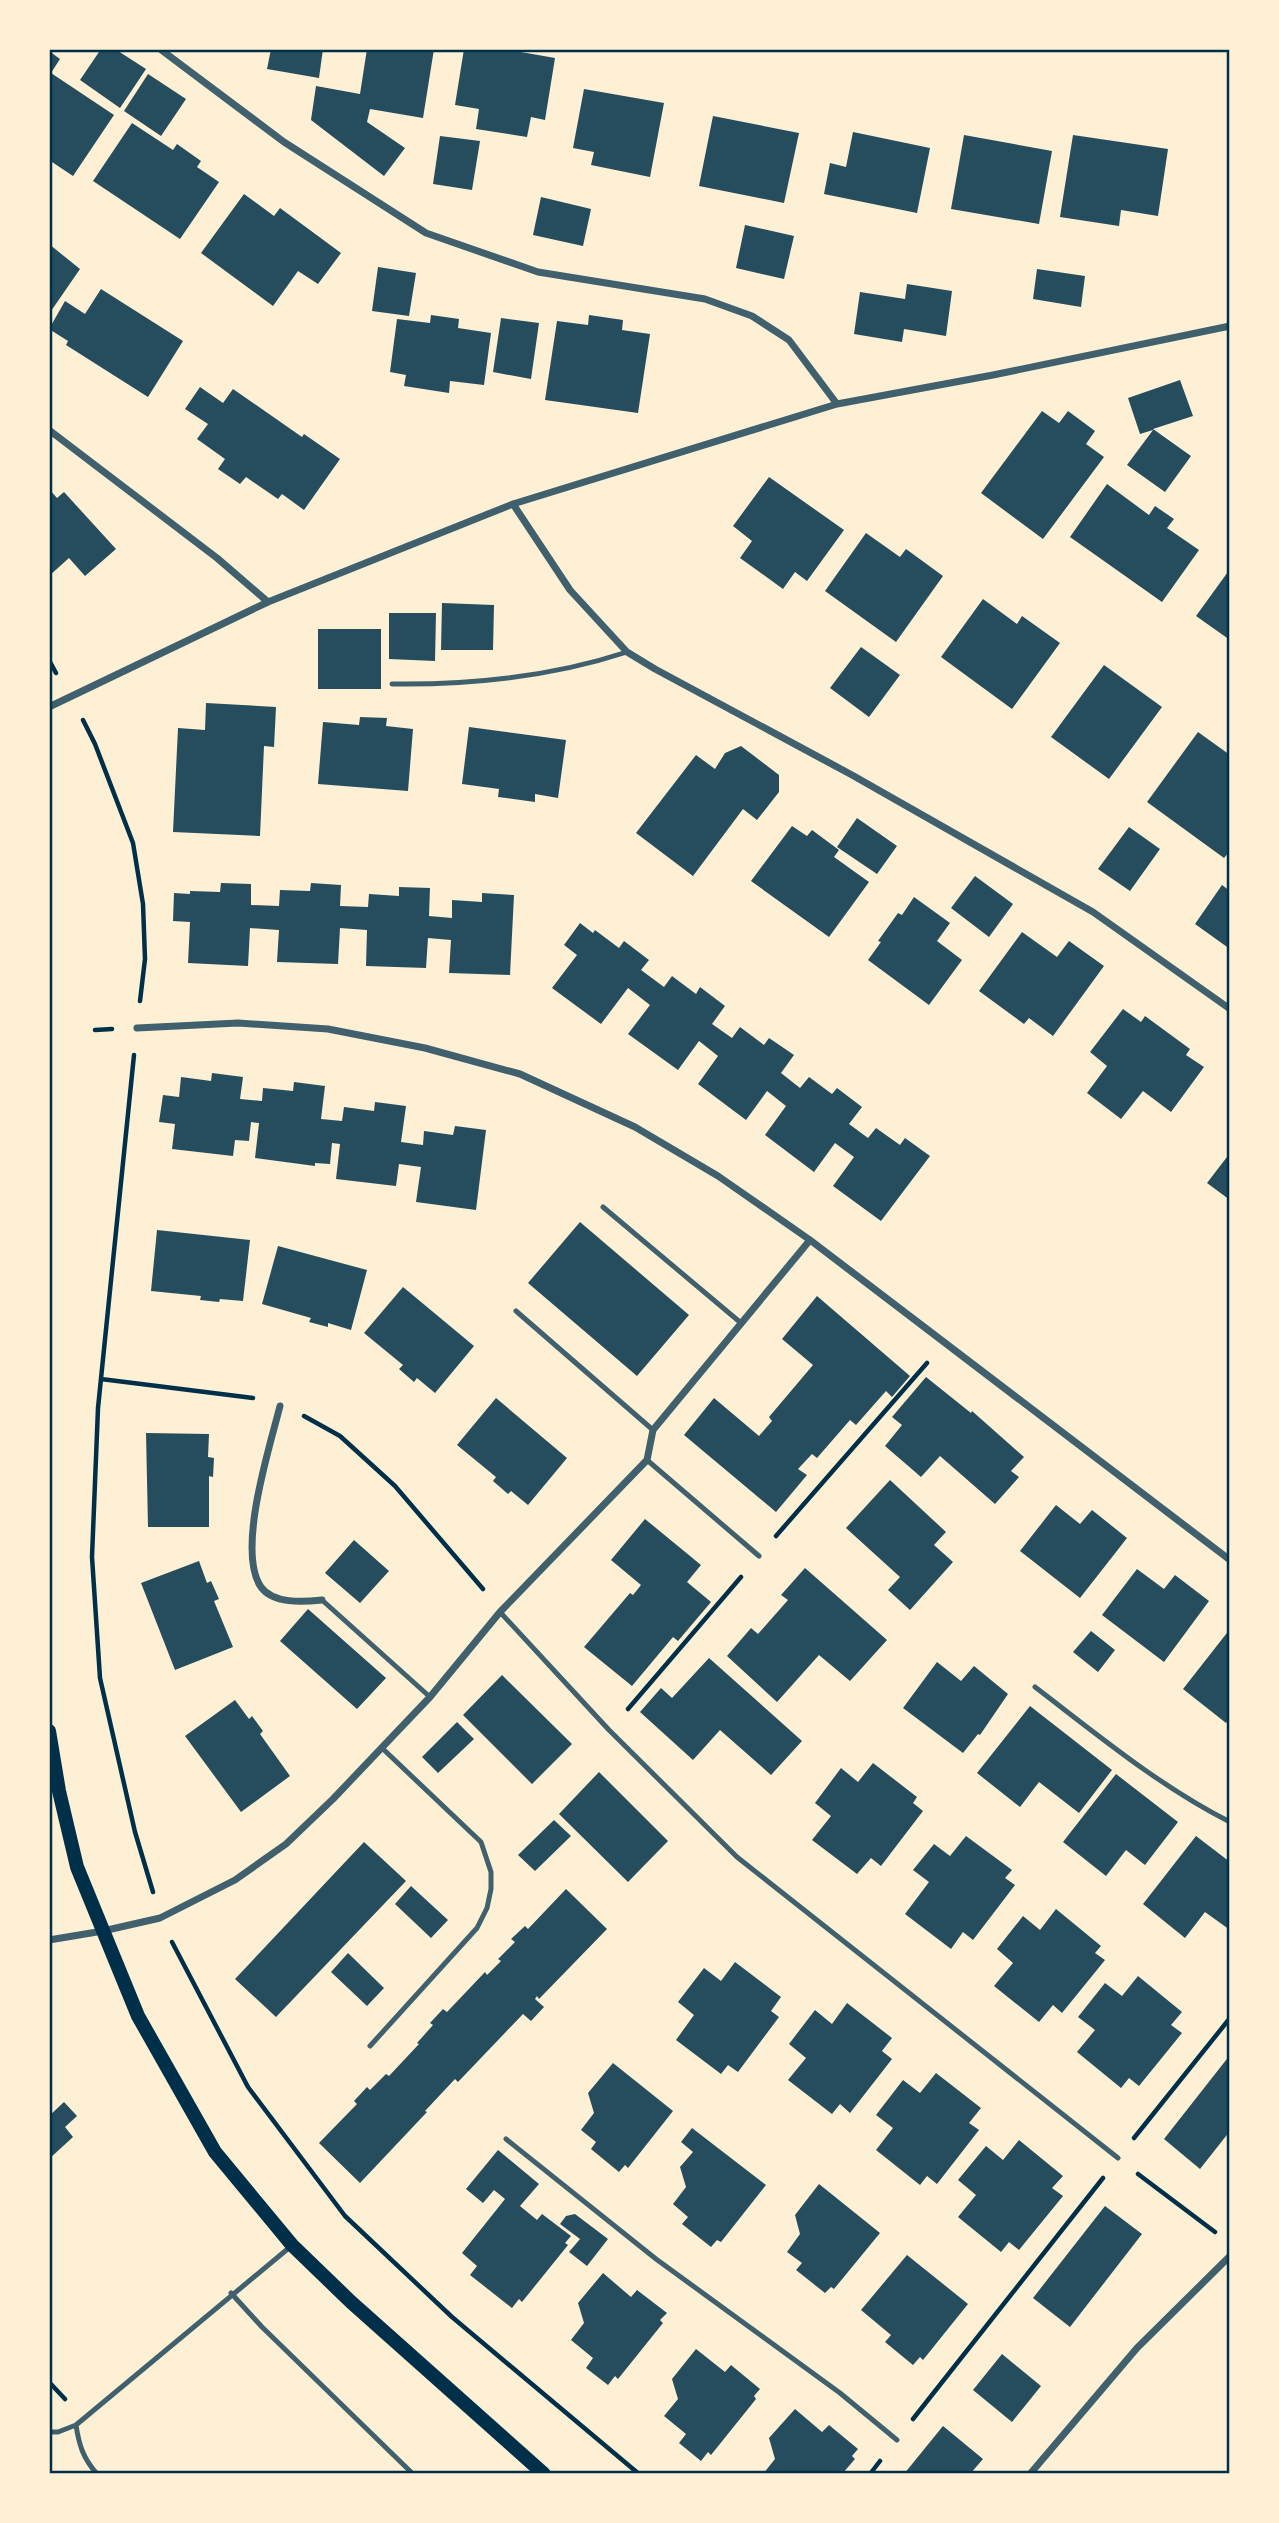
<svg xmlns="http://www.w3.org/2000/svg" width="1279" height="2523" viewBox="0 0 1279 2523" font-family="'PT Serif',serif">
<rect width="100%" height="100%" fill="#fdf0d5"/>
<path fill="#264d5e" d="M101,49h14l31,20 -26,39 -40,-28z
M271,49h52l-4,29 -52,-9z
M367,49h67l-11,69 -53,-9 -3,13 38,26 -21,28 -73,-56 5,-34 44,8z
M464,49h40l51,9 -10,62 -14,-3 -4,20 -51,-8 3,-20 -24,-4z
M49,51l11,8 -9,14 63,42 -41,61 -24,-16z
M148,74l38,25 -25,37 -37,-25z
M584,89l80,14 -14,74 -59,-12 3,-13 -21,-4z
M713,116l86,17 -15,70 -85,-17z
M132,123l41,27 4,-6 24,17 -4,6 22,15 -39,57 -87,-58z
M853,132l77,16 -13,65 -93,-19 6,-31 16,4z
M964,135l88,16 -13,73 -88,-15z
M1073,135l95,14 -10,67 -37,-6 -2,16 -59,-9z
M440,136l40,5 -8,49 -39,-6z
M244,194l30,22 6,-8 61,45 -23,31 -20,-13 -25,35 -72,-53z
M541,197l50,12 -8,37 -50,-11z
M745,225l49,11 -10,43 -48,-11z
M49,244l31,25 -31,45z
M378,267l38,6 -7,43 -37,-5z
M1037,269l48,7 -4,31 -48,-8z
M907,284l45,7 -6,45 -42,-7 -2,13 -48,-8 6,-42 45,7z
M101,289l82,52 -35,56 -82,-52 2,-4 -19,-12 16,-28 20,13z
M431,315l28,4 -1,9 33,5 -7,52 -34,-4 -1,12 -45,-7 2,-11 -16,-3 7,-53 33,4z
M589,315l34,5 -1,10 28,4 -12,79 -93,-13 12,-79 31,4z
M501,318l38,5 -8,56 -38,-7z
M1180,380l13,36 -40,13 38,27 -26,36 -38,-27 26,-35 -13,4 -12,-36z
M200,387l23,16 10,-14 69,48 2,-3 36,25 -36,51 -22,-16 -4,5 -32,-22 -6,7 -22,-15 7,-10 -28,-20 11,-15 -23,-15z
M1042,411l17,12 9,-12 27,20 -9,13 18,13 -61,82 -62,-46z
M769,477l75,53 -37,51 -12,-9 -12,17 -43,-31 12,-17 -19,-15z
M1107,484l42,31 6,-9 19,13 -7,9 32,22 -37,52 -92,-65z
M49,489l8,9 7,-6 52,57 -31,27 -16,-18 -20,18z
M866,533l34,24 6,-8 37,27 -47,66 -71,-51z
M1230,569v71l-34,-24z
M983,599l34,25 5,-8 38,27 -48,66 -71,-52z
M442,603l52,2 -1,45h-52z
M389,613h47l-1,48 -46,-2z
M318,629h63v60h-63z
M861,647l39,28 -31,42 -39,-29z
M1104,665l58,42 -53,72 -58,-42z
M206,703l70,4 -2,40 -10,-1 -4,90 -87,-4 5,-104 27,2z
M360,717l27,1 -1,8 27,3 -5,62 -90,-7 5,-62 36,3z
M469,727l97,13 -8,58 -23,-4v8l-37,-5 1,-8 -37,-5z
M1198,732l32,23v96l-6,7 -77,-56z
M741,746l38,29v17l-22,28 -14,-11 -50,67 -57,-43 60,-78 19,14 10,-16z
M857,818l40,28 -20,28 -40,-27z
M792,826l15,10 5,-6 27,20 -5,7 35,25 -40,55 -78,-56z
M1129,827l31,22 -30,42 -32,-22z
M975,876l38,28 -24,33 -38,-29z
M221,883l30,1v21l28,1 1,-16 30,1 1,-8 30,2 -1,21 28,1 1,-13 30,2v-9l31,1 -1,28 23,2v-18l30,2v-9l32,2 -4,80 -61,-2 2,-33 -23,-2 -2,30 -60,-2 1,-36 -27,-2 -2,36 -61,-2 2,-32 -29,-2 -2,38 -60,-3 2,-41 -17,-1 1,-28 16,1v-3l30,1z
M1222,885l8,6v58l-35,-25z
M914,897l36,26 -13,18 25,19 -33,45 -61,-45 13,-18 -3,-1 20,-28 4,2z
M580,923l13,10 2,-3 24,18 5,-7 25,19 -8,10 23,17 8,-11 24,18 4,-7 25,19 -13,18 20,14 8,-11 24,18 5,-7 25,17 -13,18 19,15 9,-11 23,17 5,-6 25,19 -13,17 19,14 8,-10 24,17 5,-7 25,18 -49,65 -48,-35 21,-29 -19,-14 -21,29 -49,-37 21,-29 -19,-15 -21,29 -48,-36 20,-28 -19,-15 -21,29 -50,-36 22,-29 -22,-17 -27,36 -49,-36 25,-33 -13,-10z
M1022,932l35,25 12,-16 35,25 -51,70 -24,-18 -5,6 -45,-33z
M1123,1009l18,13 4,-6 45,33 -4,6 18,12 -33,45 -28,-21 -22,28 -34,-26 20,-27 -17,-14z
M212,1073l31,4 -3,22 22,2 1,-13 30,3 1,-9 31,4 -4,33 21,2 2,-14 30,4 1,-9 31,4 -5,36 22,3 1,-14 29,4 2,-9 31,4 -10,80 -60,-8 5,-35 -22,-3 -3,22 -60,-7 4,-35 -8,-1 -2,21 -15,-1v3l-60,-8 4,-35 -8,-1 -2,19 -14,-1 -2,16 -61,-7 3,-25 -16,-2 4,-27 16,2 2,-20 30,4z
M1230,1153v47l-23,-17z
M580,1222l109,93 -52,61 -109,-93z
M157,1230l93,10 -7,61 -23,-2 -1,3 -19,-2 1,-4 -50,-5z
M278,1246l89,24 -16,60 -23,-7v4l-19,-5 2,-4 -49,-14z
M403,1287l71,59 -39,47 -18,-15 -3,4 -15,-13 4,-4 -39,-32z
M817,1296l93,80 -18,21 -6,-6 -30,34 -6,-5 -33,38 -5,-4 -14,15 9,6 -31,37 -92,-77 30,-37 45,38 13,-15 -3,-4 44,-52 -31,-26z
M926,1377l45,36 1,-2 52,46 -13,14 8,6 -24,27 -55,-48 -19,21 -36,-31 17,-21 -10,-8z
M496,1398l71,60 -39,47 -17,-14 -3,3 -15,-13 3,-4 -39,-32z
M146,1433l63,1 -1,23 6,1 -1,19 -4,-1v51h-61z
M890,1480l56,52 -12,13 19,17 -43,48 -22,-20 12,-13 -54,-49z
M1056,1505l24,19 12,-14 35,28 -47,60 -60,-47z
M645,1519l56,46 -14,17 24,20 -33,39 -5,-4 -41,49 -48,-39 46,-54 3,2 8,-10 -30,-25z
M354,1540l35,31 -29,32 -35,-30z
M199,1561l8,22 4,-2 8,18 -5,2 19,46 -58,23 -34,-87z
M805,1568l82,72 -37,41 -31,-26 -42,47 -50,-46 24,-28 7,6 30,-34 -7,-5z
M1137,1569l27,20 11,-14 34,26 -45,61 -62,-47z
M308,1609l78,69 -29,31 -77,-68z
M1230,1629v88l-4,6 -43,-34z
M1091,1631l24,19 -17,22 -25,-20z
M709,1658l93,83 -31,34 -51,-45 -27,30 -53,-48 21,-24 11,10z
M937,1662l24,19 13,-15 34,28 -28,41 -2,-1 -15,19 -60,-45z
M502,1675l70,69 -40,40 -69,-69z
M235,1700l14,19 3,-3 11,15 -3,3 30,42 -49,36 -56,-76z
M1030,1706l82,64 -33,43 -40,-31 -19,25 -43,-34z
M457,1722l17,17 -36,34 -16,-16z
M873,1763l44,34 -4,6 10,8 -42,55 -10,-8 -14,16 -45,-34 19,-24 -16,-13 26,-35 17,14z
M599,1772l69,69 -40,41 -69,-68z
M1116,1774l62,48 -33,43 -19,-15 -20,26 -43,-34z
M554,1820l17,16 -36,35 -17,-16z
M966,1836l46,34 -7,8 10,7 -42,55 -10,-8 -12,17 -46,-35 24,-32 -16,-12 21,-26 16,12z
M1196,1836l34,26v68l-25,-18 -20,26 -42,-34z
M364,1842l42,39 -130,136 -41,-38z
M411,1886l37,34 -17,18 -36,-34z
M566,1889l41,40 -68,70 -2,-3 -2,3 9,8 -13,14 -8,-7 -65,68 -3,-3 -30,32 2,1 -67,71 -41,-40 38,-39 -3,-3 13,-14 3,3 16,-16 3,2 30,-32 -2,-1 16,-18 -3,-2 13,-14 4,3 38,-40 2,3 14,-14 -3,-2 17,-17 -4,-3 14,-13 3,3z
M1056,1909l45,37 -6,7 10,7 -43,53 -9,-8 -14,17 -45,-36 19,-23 -16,-14 26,-33 17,14z
M348,1953l36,35 -17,18 -36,-34z
M735,1962l46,35 -10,14 8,6 -41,55 -10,-7 -7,9 -45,-34 18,-25 -16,-13 26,-34 17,13z
M1138,1976l44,36 -11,13 11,8 -43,53 -10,-8 -8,10 -44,-36 18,-22 -17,-13 27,-34 17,13z
M847,2003l45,35 -10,13 10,8 -42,54 -10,-9 -8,10 -44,-34 18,-22 -17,-14 26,-34 17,14z
M1230,2055v76l-30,38 -36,-30z
M613,2063l60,48 -45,57 -3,-3 -6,7 -28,-23 5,-7 -15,-12 13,-17 -6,-20z
M936,2073l45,35 -12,15 10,7 -42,54 -10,-8 -7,9 -44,-35 17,-22 -17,-13 27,-35 17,13z
M64,2102l13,14 -12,11 8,10 -24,22v-43z
M692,2128l74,57 -45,57 -4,-2 -6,7 -29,-23 6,-7 -15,-13 13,-17 -6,-20 13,-15 -12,-10z
M1019,2140l44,36 -11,12 11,8 -44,54 -10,-8 -8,10 -43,-35 18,-22 -18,-15 28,-34 17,14z
M498,2150l41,34 -19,22 17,14 5,-6 29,22 -6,7 3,2 -46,57 -3,-3 -7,9 -42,-33 7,-9 -15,-13 43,-54 -11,-9 -11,13 -17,-14z
M819,2184l61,49 -46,56 -3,-2 -6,6 -29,-23 6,-7 -15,-11 13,-18 -5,-19z
M1105,2206l37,28 -72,93 -37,-29z
M575,2214l33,25 -21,27 -18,-14 11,-13 -20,-15 6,-8z
M907,2255l61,49 -45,56 -3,-3 -7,8 -28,-23 6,-7 -30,-25z
M603,2273l28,24 6,-7 30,23 -7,7 3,3 -45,56 -3,-3 -7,9 -22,-17 7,-10 -22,-18 13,-17 -6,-20z
M696,2349l29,23 6,-7 29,24 -6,7 2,3 -45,56 -3,-3 -7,9 -22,-18 7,-9 -22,-18 14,-17 -6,-20z
M1002,2354l39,32 -29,36 -39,-32z
M795,2409l27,23 7,-7 29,24 -6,7 3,3 -13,15h-79l12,-15 -6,-21z
M943,2426l40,33 -13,15h-66z"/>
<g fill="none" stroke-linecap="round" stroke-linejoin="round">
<path stroke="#003049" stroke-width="4.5" d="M49,660l7,13
M83,720l12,24 38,99 10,61 2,55 -5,42
M95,1030l17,-1
M134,1055l-36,353 -6,149 8,121 35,154 18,60
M101,1379l152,19
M304,1416l36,20 55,50 88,103
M776,1536l151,-173
M628,1709l113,-132
M172,1942l76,145 97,129 107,101 187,157
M1134,2138l96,-120
M1138,2174l77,58
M49,2382l16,17
M913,2419l190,-241
M870,2474l10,-13"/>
<path stroke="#3f606c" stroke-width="5" d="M392,684c79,1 159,-7 235,-32
M603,1207l138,116
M516,1311l137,119
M647,1460l112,96
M322,1600l108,97
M500,1612l109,118 128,127 381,301
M1035,1687c63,48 124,99 195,135
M370,2046l107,-118 10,-20 4,-19v-17l-10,-30 -99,-94
M506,2139l150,120 184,134 57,47
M231,2293l31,34 151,147
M76,2425c3,20 7,33 21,49
M49,2432h9l18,-7 214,-178"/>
<path stroke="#3f606c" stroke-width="7" d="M160,49l124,93 142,91 112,39 167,27 47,17 37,24 48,64
M49,430l168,128 51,44
M513,504l57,86 57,62 28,17 197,106 241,137 137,97
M49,707l219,-105 245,-98 324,-100 156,-29 237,-49
M137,1028l101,-5 90,6 97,19 95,26 115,53 83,49 92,64 420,320
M280,1406c-10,40 -44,145 -19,181 12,17 42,15 61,13
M49,1940l54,-9 57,-13 75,-38 51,-36 47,-45 97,-102 70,-85 147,-152 6,-30 157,-190
M1030,2474l107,-126 93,-92"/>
<path stroke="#003049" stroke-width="14" d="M49,1731l10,60 18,76 61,149 77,136 77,93 59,57 193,172"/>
</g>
<rect width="1279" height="2523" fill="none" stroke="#fdf0d5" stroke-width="102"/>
<rect x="51" y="51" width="1177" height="2421" fill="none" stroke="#003049" stroke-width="2.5"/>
</svg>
